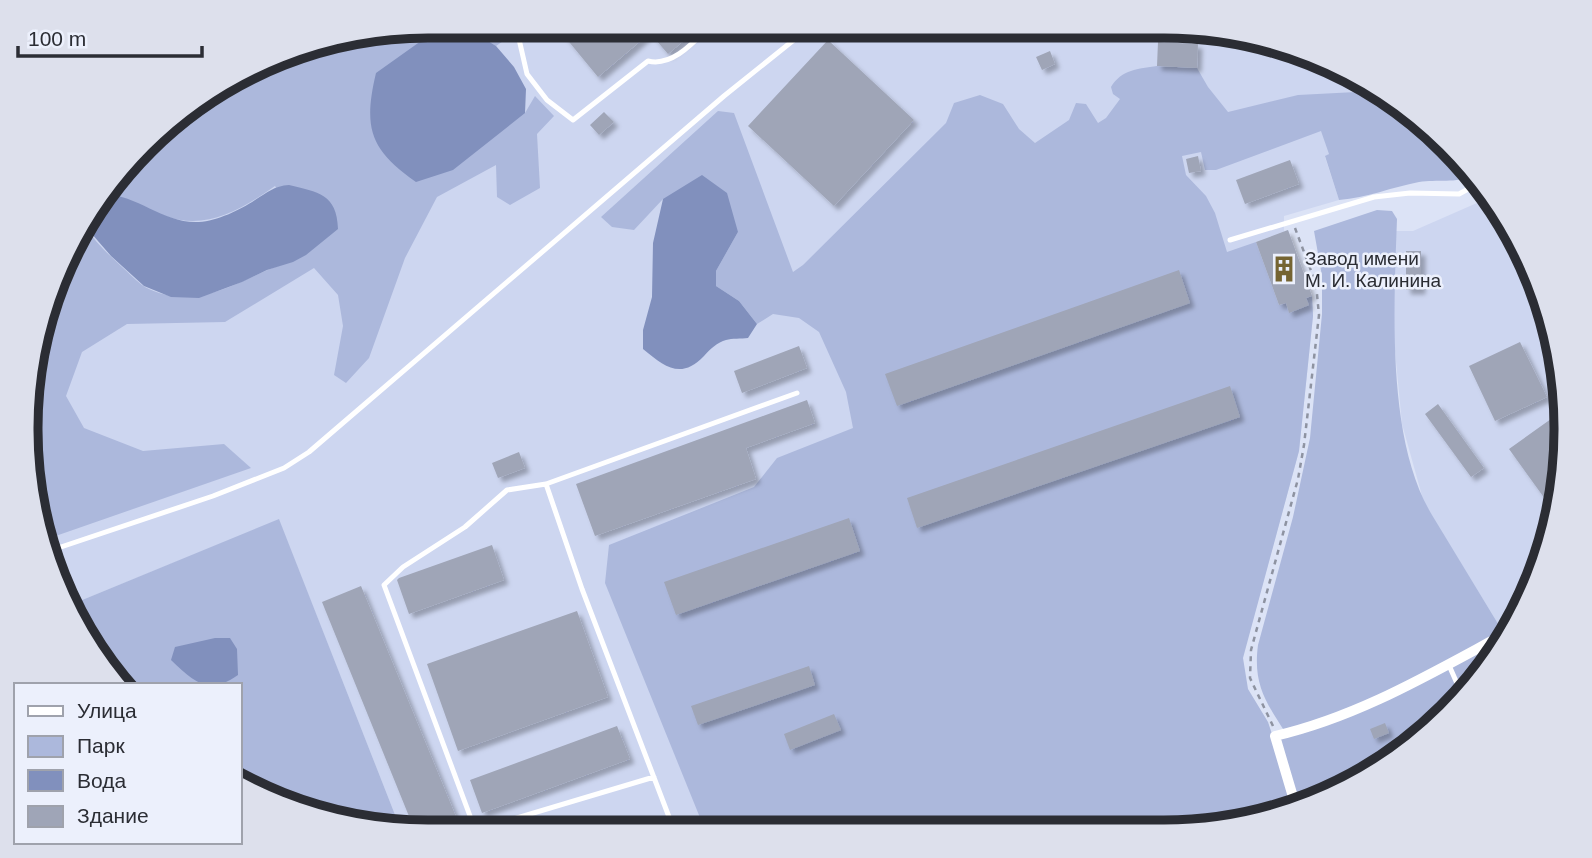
<svg xmlns="http://www.w3.org/2000/svg" width="1592" height="858" viewBox="0 0 1592 858" font-family="Helvetica,sans-serif">
<defs>
<filter id="shadow"><feDropShadow dx="4.5" dy="4.5" stdDeviation="2" flood-color="#0004"/></filter>
</defs>
<rect width="100%" height="100%" fill="#dce3f6"/>
<path fill="#cdd6f0" d="M429,26l760,1 79,13 96,40 -35,74 -4,3 14,43 -55,16v15l4,-1 24,66 1,20 -14,135 -78,285 -215,93 -603,2 -2,-1 -122,-310 -209,85 -13,-22 -30,-127 13,-131 54,-119 90,-96 115,-62z
M1486,190l66,134 10,157 -47,140 -15,6 -76,-124 -22,-79 -9,-94 3,-99h17l73,-32 -3,-7z"/>
<path fill="#acb8dc" d="M429,26h68l12,11 -13,9c-25,-15 -39,-14 -68,-10l97,77 10,-17 19,20 -17,18 3,54 -30,17 -13,-8 -1,-32 -59,32 -32,61 -36,100 -23,25 -12,-8 9,-49 -5,-31 -24,-27 -89,54 -98,2 -45,28 -16,44 18,32 59,23 81,-7 27,24 -204,71 -20,-83 13,-131 45,-99c9,15 23,28 36,40 8,7 16,16 24,21 42,22 79,3 118,-15 20,-9 37,-11 52,-26l-40,-60c-34,24 -69,45 -110,30 -21,-7 -38,-21 -61,-22l80,-84 115,-62z
M1157,66l40,2 11,19 20,25 70,-17 58,-3v-15l8,3 109,95c-17,9 -36,4 -54,7 -27,5 -52,16 -80,18l-14,-44 4,-2 -8,-23 -105,39h-11l-4,-18 -19,4 4,19 20,21 9,17 12,39 29,-10 23,63 7,-2 3,9 19,-7 -2,-7 6,-2 1,20 -14,135 -56,207 5,31 20,33 4,12 13,-2c-20,-31 -32,-49 -27,-87l35,-128 17,-79 12,-124v-38l-8,-45 63,-21 15,1 5,8c-3,87 -11,220 35,296l68,112 15,-6 -3,9 -46,65 -79,69 -70,37 -102,27 -510,2 -100,-247 4,-38 145,-58 23,-29 76,-30 -7,-36 -27,-60 -20,-14 -26,-4 -16,10 -18,-23 -23,-15v-15l22,-39 -75,-33 -29,31 -22,-3 -11,-10 117,-106 16,2 59,159 10,-7 143,-142 8,-20 26,-8 23,9 16,25 16,14 34,-23 7,-17 10,1 12,19 8,-5 14,-19 -7,-5 -2,-7c11,-18 27,-18 46,-21z
M279,519l122,311 -77,-12 -84,-35v-98h-20l7,-2 -107,2 -50,-80z"/>
<path fill="#8190bd" d="M457,32l23,4 16,10 18,21 12,22 -1,24 -72,57 -37,12c-46,-32 -53,-54 -40,-109l52,-37z
M702,175l25,18 11,39 -22,39v15l23,15 18,23 -9,14c-7,1 -16,0 -22,2 -8,2 -17,10 -22,16 -23,24 -39,11 -61,-7v-19l9,-33 1,-54 10,-44z
M289,185c29,7 48,9 49,44l-32,26 -13,7 -26,8 -25,12 -43,16 -28,-1 -27,-11 -33,-30 -26,-30 9,-20 10,-12c34,1 60,30 95,28 18,-1 41,-12 56,-22 13,-8 19,-14 34,-15z
M215,638h15l7,11 1,26c-30,21 -44,7 -67,-15l4,-13z"/>
<path fill="#9fa5b7" filter="url(#shadow)" d="M556,26h101l43,1 -32,27 -18,-21 -52,44z
M828,40l86,80 -80,86 -86,-80z
M1158,42l40,2 -1,24 -40,-2z
M1050,51l5,13 -13,6 -6,-13z
M604,112l10,10 -15,13 -9,-10z
M1198,156l3,15 -12,2 -3,-14z
M1290,160l9,24 -54,20 -9,-24z
M1288,230l24,66 -6,2 3,7 -20,8 -3,-10 -7,2 -23,-63z
M1406,251h15v39h-15z
M1179,270l11,33 -293,103 -12,-32z
M1520,342l27,55 -52,24 -26,-55z
M799,346l8,22 -65,25 -8,-22z
M1230,386l10,31 -323,111 -10,-30z
M807,400l8,23 -69,25 10,31 -161,57 -19,-52z
M1438,404l46,64 -13,9 -46,-63z
M1558,414l4,67 -9,29 -44,-61z
M519,452l6,16 -27,10 -6,-15z
M849,518l11,33 -184,64 -12,-33z
M492,545l12,35 -95,34 -12,-34 2,-2z
M361,586l96,233 -29,12h-13l-93,-229z
M577,611l31,86 -150,54 -31,-87z
M809,666l6,19 -117,40 -7,-19z
M834,714l7,16 -51,20 -6,-16z
M1385,723l4,10 -15,6 -4,-10z
M617,726l13,33 -148,54 -12,-33z"/>
<g fill="none" stroke-linecap="round" stroke-linejoin="round">
<path stroke="#8e93a1" stroke-width="2.5" stroke-dasharray="5 5" stroke-linecap="butt" d="M1273,726l-23,-48 1,-28 47,-171 6,-34 15,-130 -3,-31 -21,-56"/>
<path stroke="#fff" stroke-width="5" d="M516,26l11,48 20,26 26,20 75,-59c24,6 45,-18 61,-34
M1230,240l144,-43 36,-4 49,1 22,-12
M546,484l36,105 92,241
M49,551l164,-55 71,-28 25,-16 415,-356 86,-69
M1448,663l15,34
M654,777l-171,51 -10,-4 -89,-239 19,-18 62,-40 42,-37 39,-6 251,-91"/>
<path stroke="#fff" stroke-width="10" d="M1296,807l-21,-71c86,-20 160,-65 237,-106"/>
</g>
<defs>
<g id="building-bare" transform="scale(2.1)"><path d="M-4-6H4V6H1V3H-1V6H-4ZM-2.5-4.3h1.7v1.8h-1.7ZM.8-4.3h1.7v1.8H.8ZM-2.5-1h1.7V.8h-1.7ZM.8-1h1.7V.8H.8Z" fill="#756432" stroke="#ecf0fc" stroke-width="2.5" paint-order="stroke"/></g>
</defs>
<g fill-rule="evenodd">
<use href="#building-bare" x="1284" y="269"/>
</g>
<g text-anchor="middle" stroke-width="5" stroke-linejoin="round" paint-order="stroke">
<g font-size="19" fill="#2b2d34" stroke="#ecf0fc" text-anchor="start">
<text x="1305" y="265">Завод имени<tspan x="1305" dy="22">М. И. Калинина</tspan></text>
</g>
</g>
<path d="M0 0H1592V858H0ZM428 38H1164A390 390 0 0 1 1554 428V430A390 390 0 0 1 1164 820H428A390 390 0 0 1 38 430V428A390 390 0 0 1 428 38Z" fill="#dde0ec" fill-rule="evenodd"/>
<path fill="none" stroke="#2b2d34" stroke-width="9" d="M428 38H1164A390 390 0 0 1 1554 428V430A390 390 0 0 1 1164 820H428A390 390 0 0 1 38 430V428A390 390 0 0 1 428 38Z"/>
<rect x="14" y="683" width="228" height="161" fill="#ecf0fc" stroke="#9fa2ac" stroke-width="2"/>
<rect x="28" y="706" width="35" height="10" fill="#ffffff" stroke="#9fa2ac" stroke-width="2"/>
<text x="77" y="718" font-size="21" fill="#2b2d34">Улица</text>
<rect x="28" y="736" width="35" height="21" fill="#acb8dc" stroke="#9fa2ac" stroke-width="2"/>
<text x="77" y="753" font-size="21" fill="#2b2d34">Парк</text>
<rect x="28" y="770" width="35" height="21" fill="#8190bd" stroke="#9fa2ac" stroke-width="2"/>
<text x="77" y="788" font-size="21" fill="#2b2d34">Вода</text>
<rect x="28" y="806" width="35" height="21" fill="#9fa5b7" stroke="#9fa2ac" stroke-width="2"/>
<text x="77" y="823" font-size="21" fill="#2b2d34">Здание</text>
<path d="M18 46v10h184v-10" fill="none" stroke="#2b2d34" stroke-width="3.5"/>
<text x="28" y="46" font-size="21" fill="#2b2d34" stroke="#ecf0fc" stroke-width="5" paint-order="stroke">100 m</text>
</svg>
